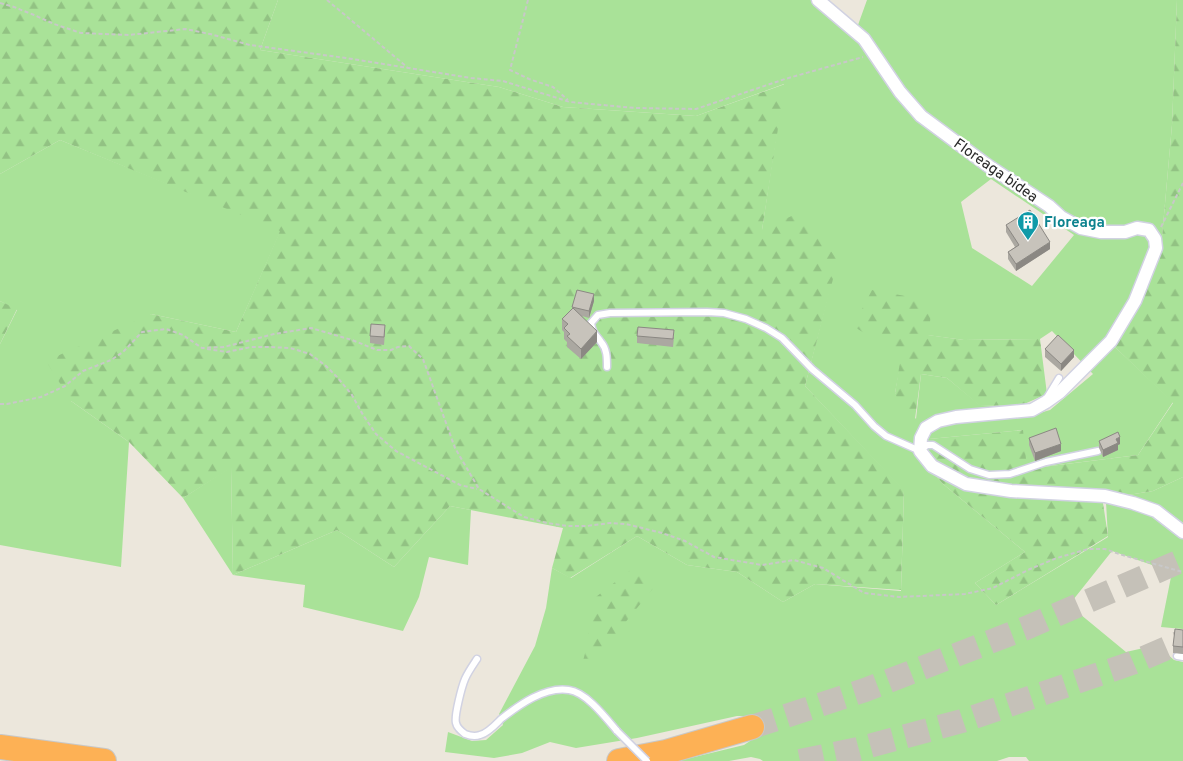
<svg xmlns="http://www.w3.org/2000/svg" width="1183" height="761" viewBox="0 0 1183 761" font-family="Overpass,sans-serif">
<defs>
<pattern id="forest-firs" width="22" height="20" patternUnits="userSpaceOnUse" patternTransform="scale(1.25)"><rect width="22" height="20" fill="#a9e298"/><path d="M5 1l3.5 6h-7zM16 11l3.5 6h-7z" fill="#92c283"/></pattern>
</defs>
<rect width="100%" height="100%" fill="#ece7dc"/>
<path fill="#a9e298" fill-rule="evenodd" d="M278,0h548l32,25 9,-25h310l-5,125 -10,112 -19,62 -28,48 58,55 -35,53 -112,14 -4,-39 -93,9v29l14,16 82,68 -50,31 21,22 112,-68 -2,-35 42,10 35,26v91l-22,-2 11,-55 -60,-21 -43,54 57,47 31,-7 17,15 9,2v99h-154l-3,-4h-17l-12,4h-234l-3,-2 -9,-2 -22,4h-51l66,-16 9,-6 2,-6 -3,-10 -7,-7h-8l-100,22 -61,10 -26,-6 -28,11 -28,5 -49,-6 3,-20 24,9 14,-1 17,-15 -4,-11 36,-68 11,-38 6,-40 19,10 66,-42 50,29 50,7 46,30 32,-18 86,7 3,-100 -99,-105 32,-126 -75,-30 22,-146 -88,32 -133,-9 -64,-20 -239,-37zM991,179l83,56 -42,51 -60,-38 -11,-46zM1052,331l41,43 -43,36 -28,8v-13l-41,1 -34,-28 -26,-4 -5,45 -21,-26 7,-37 25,-21 37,5 76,-1z
M60,140l221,90 -45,102 -85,-18 -80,87 58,41 -8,125 -121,-22v-201l17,-34 -17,-9v-127z
M231,467l2,108 104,-45 57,37 56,-61 21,4 -3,55 -39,-8 -10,40 -16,34 -100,-24 2,-22 -72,-10 -50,-77z
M1183,477v50l-22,-19 -33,-13 25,-4z"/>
<path fill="url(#forest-firs)" d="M0,0h278l-18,50 239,37 64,20 133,9 89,-32 -23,146 38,-18 38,48 -33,126 99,104 -3,100 -86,-6 -32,18 -46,-30 -50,-7 -50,-29 -67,42 -18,-10 11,-40 -113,-22 -56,61 -57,-37 -104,45 -2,-107 -48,30 -54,-56 -58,-41 -25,-40 105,-47 85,18 44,-101 -220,-91 -60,34z
M1177,0h6v477l-30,14 -25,4 -27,-5 7,46 -112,69 -21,-22 50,-31 -82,-68 -14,-16v-29l94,-9 4,39 111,-14 35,-52 -58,-56 28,-48 19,-62 10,-112z
M872,290l61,11 -5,34 36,5 76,-1 7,55 -25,11 -42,1 -33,-28 -26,-4 -6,45 -11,-3 -9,-23 6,-37 -48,-30z
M0,301l17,8 -17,35z
M637,565l22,16 -35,43 -16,31 -28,17 7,-26 5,-46z"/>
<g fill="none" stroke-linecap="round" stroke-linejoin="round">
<path stroke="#c5c1b8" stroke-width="24" stroke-dasharray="24 12" stroke-linecap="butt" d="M752,727l113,-37 161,-62 157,-68
M800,761l58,-12 104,-28 170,-58 51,-22"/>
<g stroke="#d1d2e2" stroke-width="9">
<path id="lane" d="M607,367c0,-9 0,-18 -6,-25 -6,-9 -8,-7 -10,-19l7,-8 12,-2 97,-1 17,1 22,6 20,9 16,10 30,31 43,36 19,21 12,10 34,15 7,-6h6l37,24 19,6 21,-1 36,-12 52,-11
M1048,396l11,-18
M1177,656l6,1
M477,659c-4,6 -9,13 -12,20 -3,7 -11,37 -9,44 1,5 5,8 9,11 5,2 10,3 15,1 8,-2 15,-10 21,-16 18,-14 44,-33 68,-29 17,2 37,28 48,41"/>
</g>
<g stroke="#d1d2e2" stroke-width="15">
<path id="street" d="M818,0l46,39 36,53 21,24 66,49 62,41 12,11 20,11 20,4h24l12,-4 12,2 6,9 1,9 -21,53 -24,40 -51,51 -14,10 -14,8 -76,7 -18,4 -12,7 -5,10 -1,13 12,15 34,18 45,7 94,5 28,7 23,8 27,21"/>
</g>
<g stroke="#c8c8c8" stroke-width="26">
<path id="highway" d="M0,747l104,14
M619,761l47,-9 86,-25"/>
</g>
<path stroke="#c8c8c8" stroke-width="2" stroke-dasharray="4 2.5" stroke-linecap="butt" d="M327,0l80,67
M528,0l-18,70 19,9 24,8 15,13
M0,3l14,4 20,8 20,9 27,9 48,2 56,-6 25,5 40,11 96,13 125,20 32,3 67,21 65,6 61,1 89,-30 78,-22
M1161,227l22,-44
M207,349l20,3 24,-5h19l20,1 20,6 16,12 11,11 15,18 11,20 13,19 20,17 64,34 17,4
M0,404h7l34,-7 24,-11 18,-15 28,-11 12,-8 19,-20 24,-3 17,6 19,13 22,-1 50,-13 37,-6 41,12 25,10h14l7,-3 11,-1 14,13 32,89 24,41 45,28 23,6 21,3h19l23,-3 16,1 36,9 23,8 29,16 48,8 32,-5 29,8 41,25 35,4 66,-3 28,-6 37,-19 27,-11 31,-9h17l14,5 64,18"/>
<use href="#lane" stroke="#fff" stroke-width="6"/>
<use href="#street" stroke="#fff" stroke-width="12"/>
<use href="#highway" stroke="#fdb155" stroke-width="24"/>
<g stroke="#d1d2e2" stroke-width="9" stroke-linecap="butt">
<path id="lane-bridge" d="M617,731l30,30"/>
</g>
<use href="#lane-bridge" stroke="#fff" stroke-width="6"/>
</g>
<path fill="#aba8a1" d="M1006,225l44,24 -34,22 -8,-12v-7l7,-5 -9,-15z
M594,301l-5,17 -7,-2 15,26 -16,17 -14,-12v-5l-3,-3v-7l-2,-2v-11l10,-10v-2z
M385,332l-1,13 -14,-2v-7z
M637,336l37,1 -1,10 -36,-4z
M1045,349l29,8 -13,14 -16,-14z
M1029,438l32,13 -26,10 -6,-16z
M1099,441l21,3 -2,1v5l-15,7 -4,-9z
M1183,630v24l-10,-1v-7z"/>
<path fill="#8b8883" d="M1050,242v7l-34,22v-7z
M594,294v7l-5,17v-7z
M597,331v11l-16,17v-10z
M1074,350v7l-13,14v-7z
M1120,437v7l-2,1v5l-15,7v-7l13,-11z
M1061,444v7l-26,10v-8z"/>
<path fill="#c7c3bb" stroke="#8b8883" d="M1030,210l20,32 -34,22 -8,-12 11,-7 -13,-20z
M577,290l17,4 -5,17 -17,-4z
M573,308l24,23 -16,18 -14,-13 3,-2 -6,-6 4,-4 -6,-5z
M371,324l14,1 -1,12 -14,-1z
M638,327l36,3 -1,9 -36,-3z
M1058,335l16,15 -13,14 -16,-15z
M1056,428l5,16 -26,9 -6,-15z
M1118,432l2,5 -4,2 2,4 -15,7 -4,-9z
M1175,629l8,1v17l-10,-1z"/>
<defs>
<g id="building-pin" transform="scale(1.125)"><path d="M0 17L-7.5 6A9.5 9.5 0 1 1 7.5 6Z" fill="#0f9aa8" stroke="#fff"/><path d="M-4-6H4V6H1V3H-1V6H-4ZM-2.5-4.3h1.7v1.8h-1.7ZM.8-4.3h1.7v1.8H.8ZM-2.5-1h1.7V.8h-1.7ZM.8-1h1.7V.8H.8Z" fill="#fff"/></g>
</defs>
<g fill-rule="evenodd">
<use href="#building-pin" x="1028" y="222"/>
</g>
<g text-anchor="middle" stroke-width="4.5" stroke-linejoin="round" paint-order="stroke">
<g font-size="15" fill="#2a2a2a" stroke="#fff">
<text transform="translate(996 170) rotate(35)" y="5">Floreaga bidea</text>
</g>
<g font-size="15" font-weight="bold" fill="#0d838f" stroke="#fff" text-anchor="start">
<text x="1044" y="227">Floreaga</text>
</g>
</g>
</svg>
